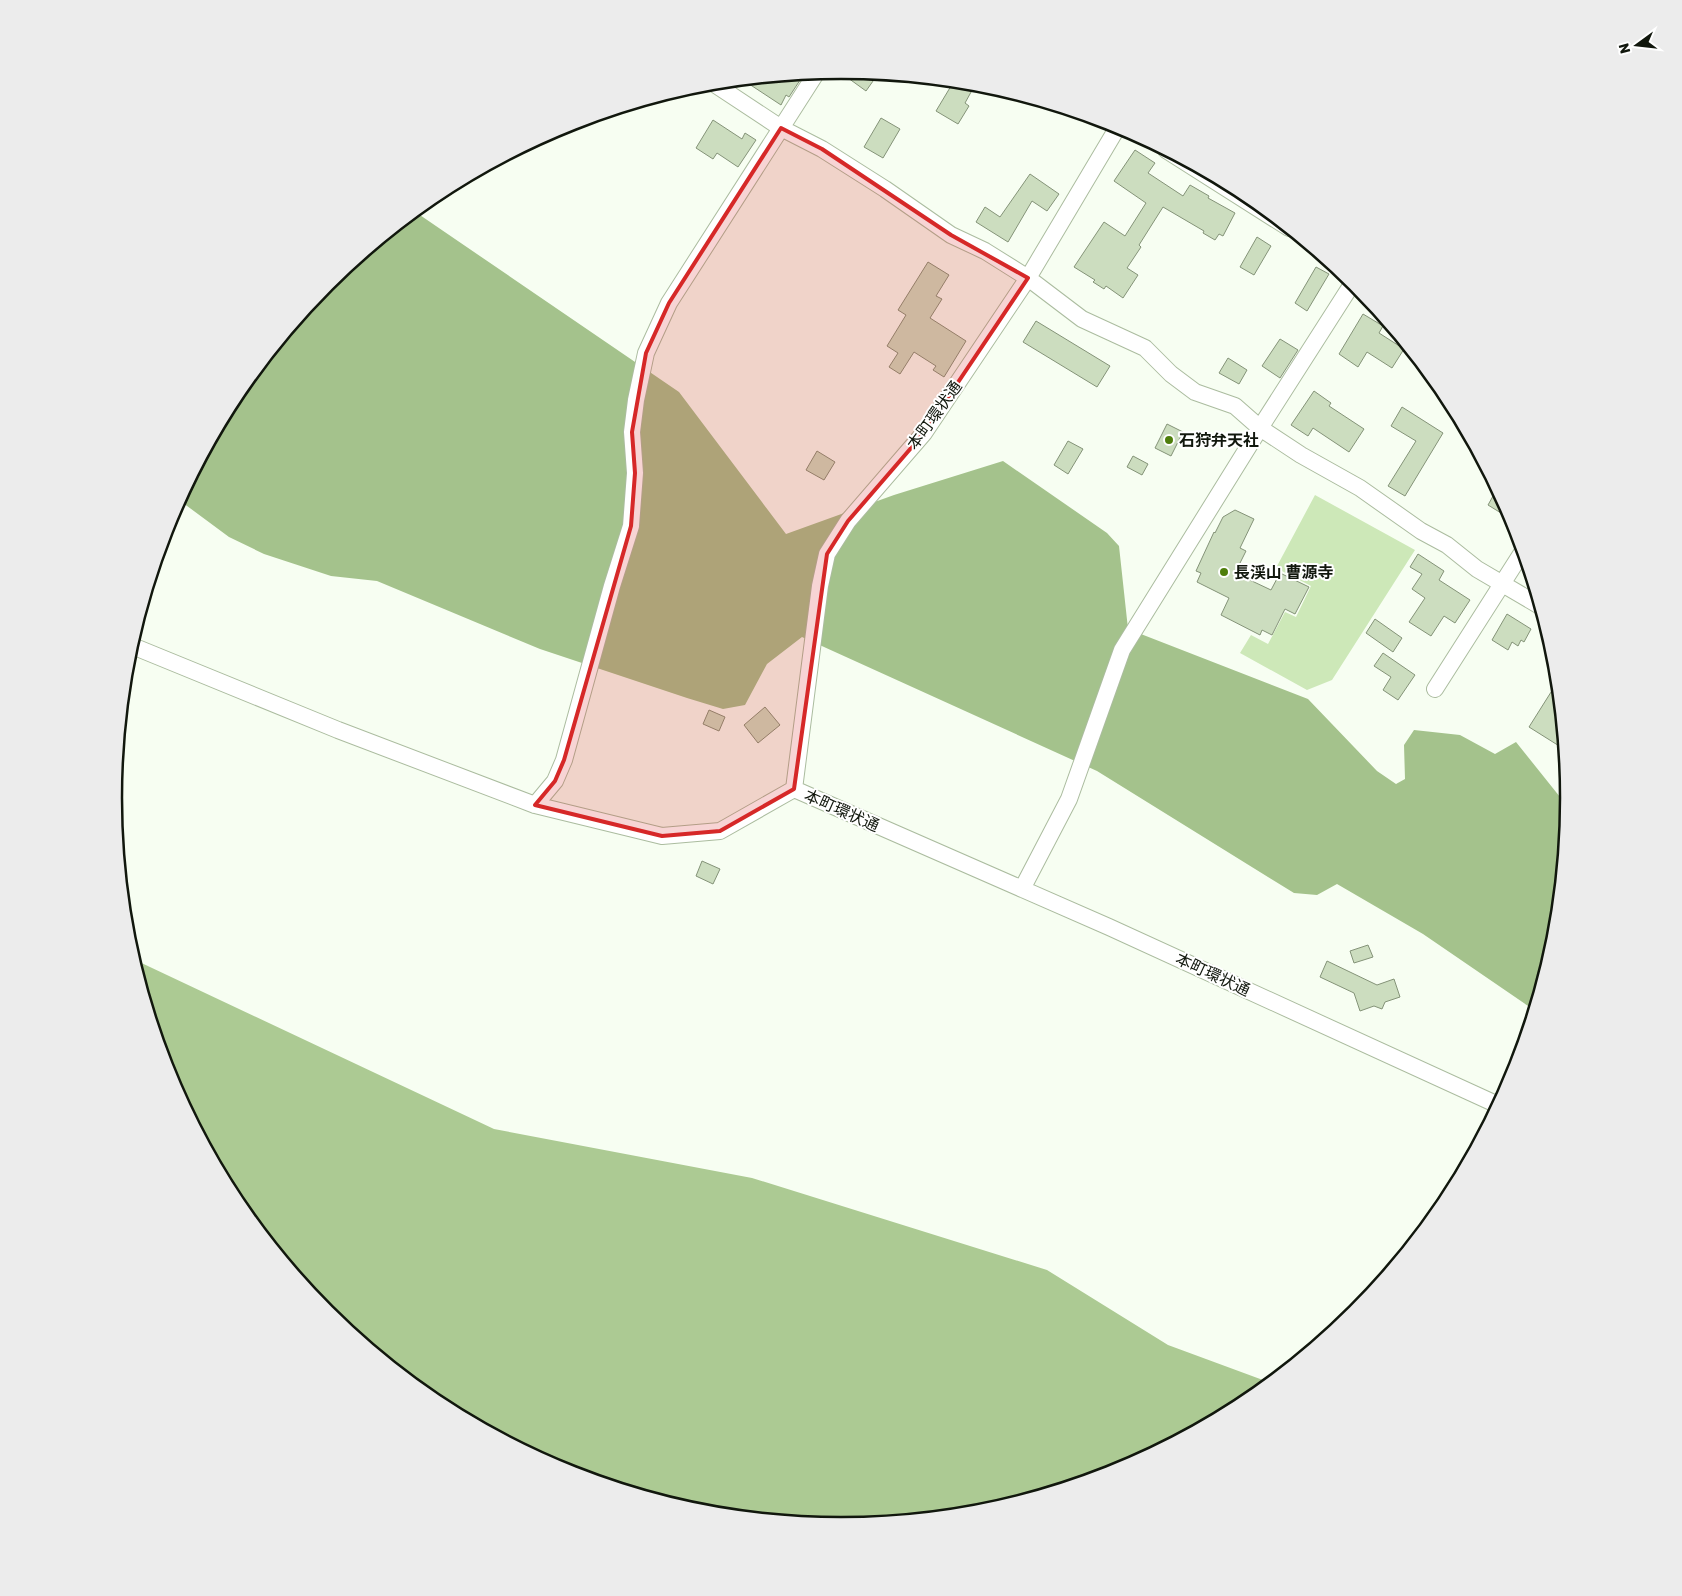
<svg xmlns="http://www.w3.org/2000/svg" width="1682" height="1596" viewBox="0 0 1682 1596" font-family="Rubik,'Noto Sans JP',sans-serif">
<rect width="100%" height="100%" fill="#f7fef2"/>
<path fill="#cde8b8" d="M1315,495l100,55 -83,130 -25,10 -67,-37 11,-18 17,9 17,-32 11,5 15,-31 -35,-18z"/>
<path fill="#a4c28c" d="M414,211l265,181 107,142 108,-39 109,-34 104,72 12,13 9,83 180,70 69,72 19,13 9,-5 -1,-34 10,-15 46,5 35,19 21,-12 52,65 -13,133 -21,70 -111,-76 -86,-50 -20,11 -23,-2 -197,-122 -295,-134 -35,27 -22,41 -22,4 -36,-11 -147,-49 -163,-68 -46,-5 -67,-22 -35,-17 -50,-37 57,-107 90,-110z"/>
<path fill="#acca93" d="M133,959l361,170 258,49 295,92 121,75 103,38 -26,20 -126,68 -136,41 -142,14 -142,-14 -137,-42 -126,-67 -110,-90 -90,-111 -68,-126z"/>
<path fill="#ccddbf" stroke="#849378" d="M837,70h4l37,4 -12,17z
M804,74l-15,23 -3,-2 -5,10 -38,-25z
M954,81l22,2 -11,20 4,3 -11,18 -22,-13z
M881,118l19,11 -17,29 -19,-11z
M713,120l29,19 3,-6 11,7 -18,27 -21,-14 -4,6 -17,-11z
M1135,150l20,13 -7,10 35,23 7,-11 19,11 -1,2 27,15 -12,23 -4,-2 -4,6 -12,-7 1,-2 -41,-24 -24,38 2,2 -14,21 11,7 -15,23 -17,-12 -2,3 -11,-7 2,-2 -21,-13 30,-45 21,14 21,-33 -32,-22z
M1030,174l29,20 -12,17 -15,-10 -24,41 -32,-20 9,-15 15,10z
M1257,237l14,9 -17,29 -14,-8z
M928,262l21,13 -13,21 6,3 -12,19 36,23 -22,36 -11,-7 3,-4 -22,-14 -14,22 -11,-7 9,-14 -11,-7 19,-31 -8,-5z
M1316,267l13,7 -22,37 -12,-8z
M1363,314l20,12 -4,7 25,16 -12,19 -25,-16 -9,15 -19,-13z
M1036,321l74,45 -13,21 -74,-45z
M1280,339l18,11 -18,28 -18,-12z
M1228,358l19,12 -8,14 -20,-11z
M1314,391l17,12 -2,3 35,23 -15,23 -36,-24 -5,8 -17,-11z
M1402,407l41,26 -38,63 -17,-10 28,-45 -25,-15z
M1167,424l16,8 -12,24 -16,-8z
M1068,441l15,8 -15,25 -14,-9z
M817,451l18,11 -11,18 -18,-10z
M1133,456l15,8 -6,11 -15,-8z
M1497,489l17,31v1l-26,-16z
M1235,510l19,9 -14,29 6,3 -11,22 36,17 9,-17 29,14 -14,27 -10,-5 -13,26 -10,-5 -2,5 -39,-20 8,-17 -32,-16 4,-9 -5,-2 18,-39 1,1 8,-16z
M1418,554l26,17 -5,9 31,20 -15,23 -11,-7 -13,20 -22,-14 16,-24 -13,-9 10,-15 -12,-7z
M1507,614l24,15 -7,13 -3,-2 -3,6 -6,-4 -4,8 -16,-10z
M1375,619l27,19 -9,14 -27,-19z
M1383,653l32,22 -17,25 -15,-10 8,-13 -17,-11z
M1558,681l4,51 2,17 -35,-22z
M765,707l15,18 -22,18 -14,-18z
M709,710l16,7 -6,14 -16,-7z
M702,861l18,8 -7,15 -17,-8z
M1368,945l5,12 -19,6 -4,-12z
M1327,961l50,24 17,-6 6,18 -15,5 -3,7 -8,-3 -14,5 -6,-18 -34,-16z"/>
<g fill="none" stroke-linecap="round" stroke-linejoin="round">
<g stroke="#abbc9f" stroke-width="18">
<path id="minor" d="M713,83l68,45 41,21 63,40 66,46 34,16 43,27 54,41 63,29 26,26 24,18 40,14 25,22 41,27 59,33 61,43 26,14 30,24 63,37
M1119,125l-91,153 -104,155 -76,88 -21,33 -7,32 -26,203 315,138 389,178
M1166,150l123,78
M130,645l208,85 197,75 127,31 58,-5 74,-42
M1435,689l88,-138
M535,805l20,-24 9,-21 48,-174 19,-60 4,-53 -3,-41 4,-32 10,-47 23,-50 148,-231
M1022,889l47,-90 53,-149 138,-222 94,-147"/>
</g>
<use href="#minor" stroke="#fff" stroke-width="16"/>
</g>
<path fill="#d62828" fill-opacity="0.2" stroke="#d62828" stroke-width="4" stroke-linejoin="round" d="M781,128l41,21 129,86 77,43 -104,155 -76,88 -21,33 -33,235 -74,42 -58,5 -127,-31 20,-24 9,-21 67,-234 4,-53 -3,-41 14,-79 23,-50z"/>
<g fill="#4e7e0b" stroke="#fff" stroke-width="2">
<circle cx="1169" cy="440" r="5"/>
<circle cx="1224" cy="572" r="5"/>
</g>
<g text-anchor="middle" stroke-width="4" stroke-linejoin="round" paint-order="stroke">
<g font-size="16" fill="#11170d" stroke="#fff">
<text transform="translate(934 415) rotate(-54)" y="6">本町環状通</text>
<text transform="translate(842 810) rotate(24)" y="6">本町環状通</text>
<text transform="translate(1213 974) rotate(25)" y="6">本町環状通</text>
</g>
<g font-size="16" font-weight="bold" fill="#11170d" stroke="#fff" text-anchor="start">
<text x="1179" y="446">石狩弁天社</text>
<text x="1234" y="578">長渓山 曹源寺</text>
</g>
</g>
<path d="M0 0H1682V1596H0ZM122 798a719 719 0 1 1 1438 0a719 719 0 1 1-1438 0Z" fill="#ececec" fill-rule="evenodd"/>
<path fill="none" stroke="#11170d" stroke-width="2.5" d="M122 798a719 719 0 1 1 1438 0a719 719 0 1 1-1438 0Z"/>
<g transform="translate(1637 45) rotate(255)" stroke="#ffffff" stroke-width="4" paint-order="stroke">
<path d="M0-4L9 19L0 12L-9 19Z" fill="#11170d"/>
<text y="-8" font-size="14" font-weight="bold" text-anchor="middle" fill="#11170d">N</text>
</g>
</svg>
